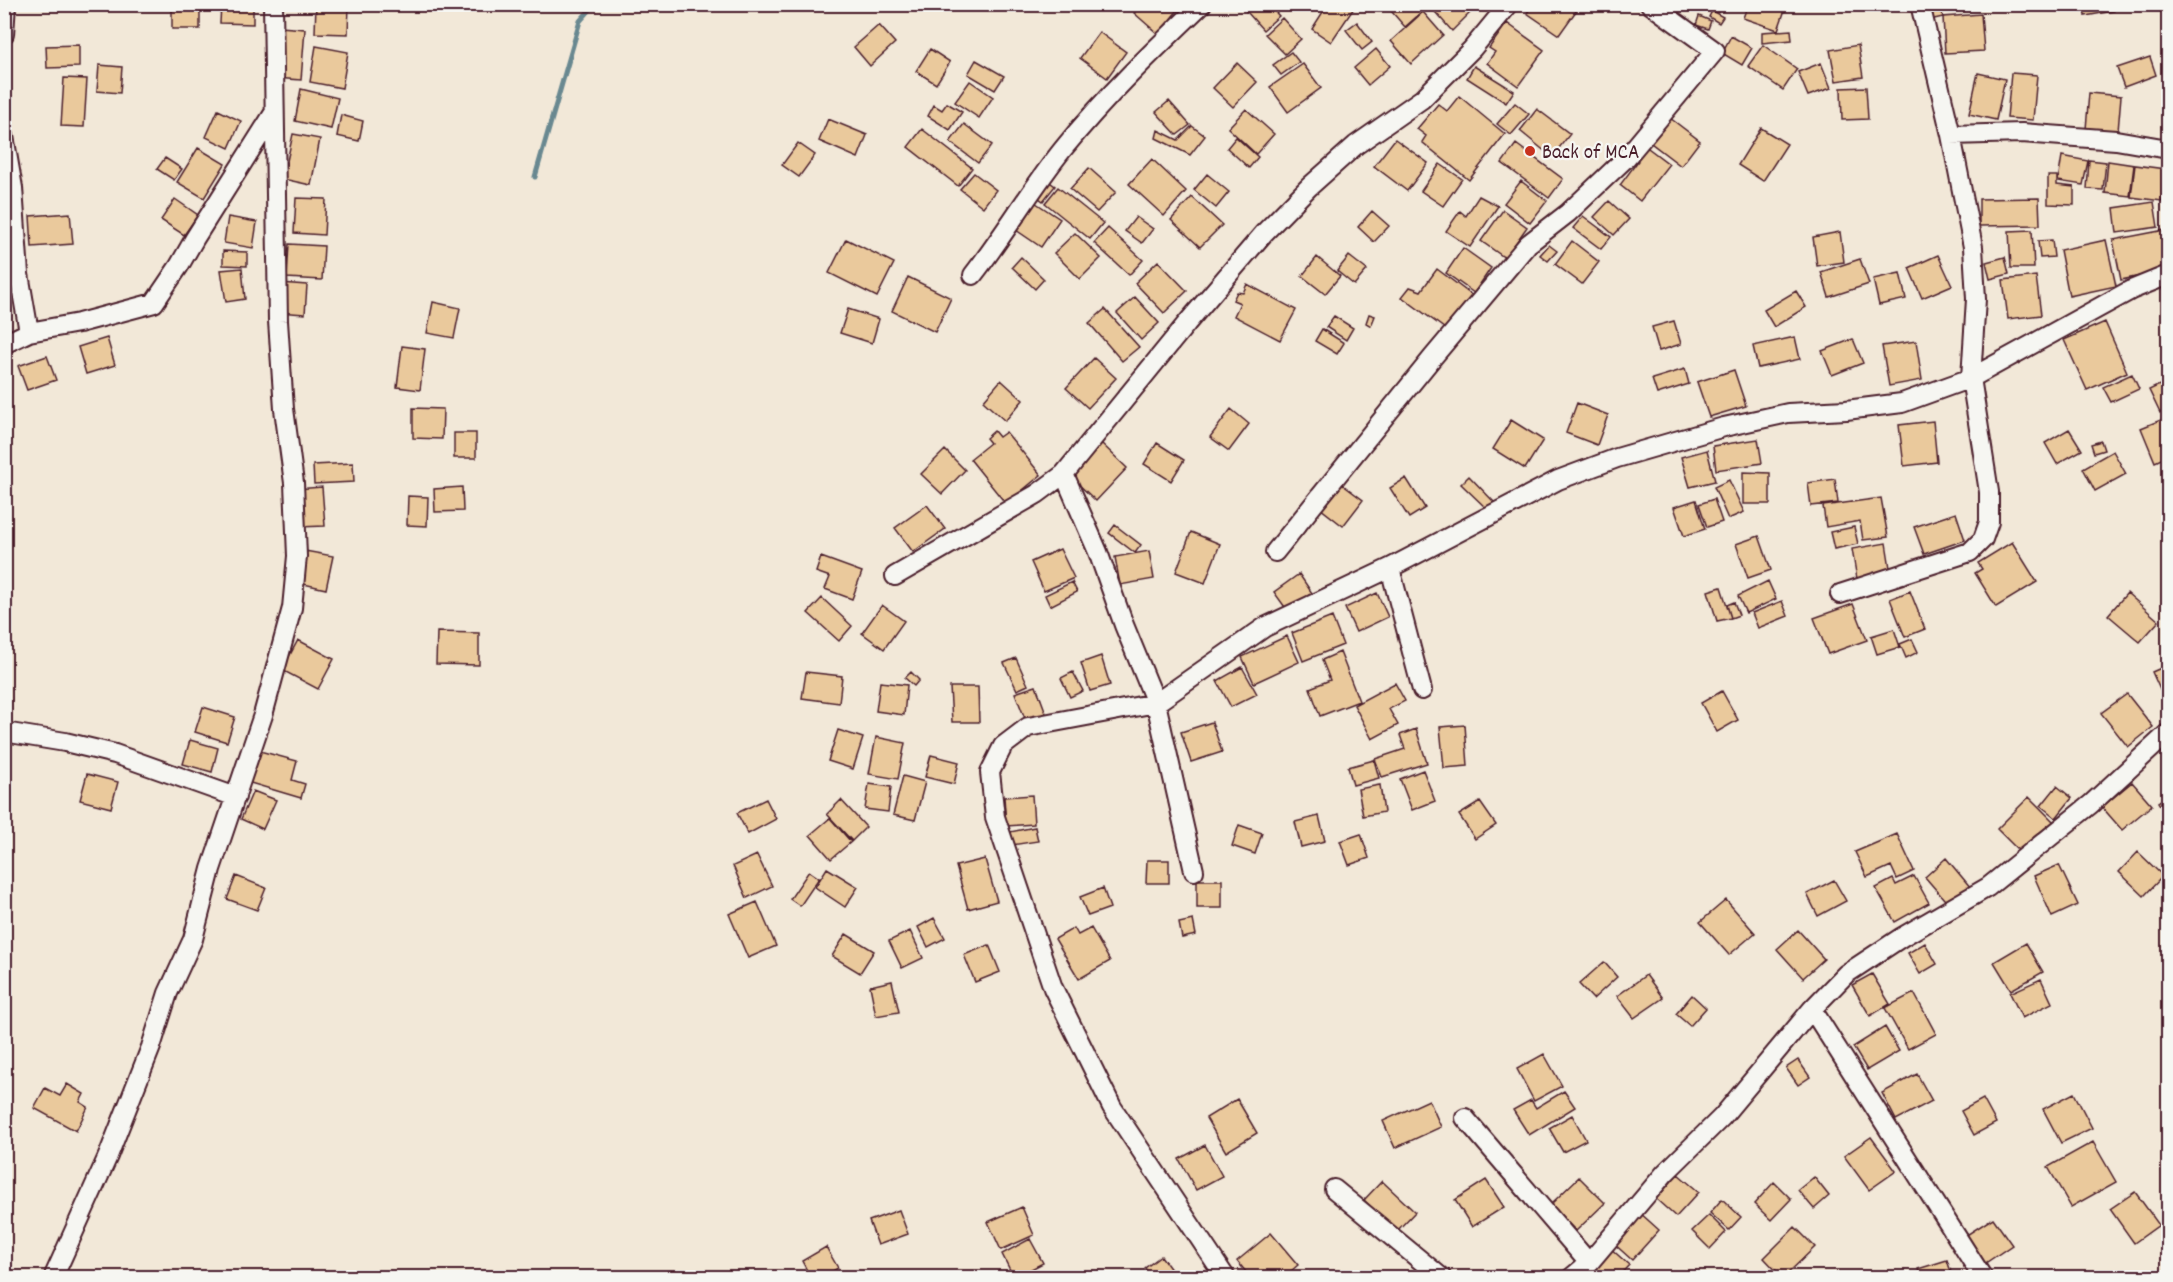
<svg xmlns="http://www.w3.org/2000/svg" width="2173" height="1282" viewBox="0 0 2173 1282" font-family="Dekko,sans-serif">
<rect width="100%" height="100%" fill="#f2e8d8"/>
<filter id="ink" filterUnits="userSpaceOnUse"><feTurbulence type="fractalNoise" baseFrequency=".0167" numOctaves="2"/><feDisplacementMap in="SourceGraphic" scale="12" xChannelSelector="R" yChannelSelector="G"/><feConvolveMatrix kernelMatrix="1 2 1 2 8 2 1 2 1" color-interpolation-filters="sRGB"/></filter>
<g filter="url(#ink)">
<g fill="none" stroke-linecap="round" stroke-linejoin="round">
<path stroke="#698890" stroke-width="5" d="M535,177l45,-156 15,-17"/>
</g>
<path fill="#eac99c" stroke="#4a1f2b" stroke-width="1.5" d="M172,4h28v25h-28z
M221,4h32v20l-33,-1z
M316,4h33l-1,30 -33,-1z
M1141,4h42l-25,30 -24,-21z
M1240,4h28l11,12 -16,14z
M1328,4l28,1 -25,37 -19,-13z
M1385,4h32l6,7 -18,16z
M1428,4h50v1l-26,26z
M1533,4h48l-22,31 -32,-22z
M1696,4h25l-3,8z
M1748,4h39l-9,26 -35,-12z
M2084,4h28l2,7 -29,5z
M1940,7l3,10 -18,4 -2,-11z
M1712,11l11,6 -4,6 -10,-6z
M1423,12l20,23 -32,29 -20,-23z
M1981,14l3,37 -39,2 -2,-36z
M1699,16l12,5 -3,8 -12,-4z
M1282,18l19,21 -16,15 -20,-20z
M1357,22l15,20 -10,8 -16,-20z
M1507,23l37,27 -26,36 -31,-23 8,-11 -6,-4z
M879,25l16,18 -25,23 -16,-19z
M280,27l25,2 -4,51 -26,-2z
M1791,30l1,10 -30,3v-11z
M1099,32l27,20 -19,26 -27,-20z
M1731,36l21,12 -10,17 -20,-12z
M79,45v22l-32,1 -1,-22z
M1763,45l34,24 -14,21 -35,-24z
M1858,45l5,32 -27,4 -6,-31z
M316,46l32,6 -6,36 -32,-6z
M930,49l20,13 -14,22 -20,-13z
M1376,49l14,17 -22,19 -14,-17z
M1291,52l8,10 -18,13 -8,-10z
M2150,57l6,18 -32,12 -7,-19z
M976,60l28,16 -9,14 -27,-16z
M1237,63l20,19 -24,25 -20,-19z
M1821,63l10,25 -23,8 -10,-24z
M1303,64l18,24 -33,24 -18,-25z
M99,65l23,2 -2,26 -23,-2z
M1474,66l40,25 -8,12 -39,-25z
M1978,73l27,6 -9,41 -27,-6z
M2011,73l26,2 -4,45 -26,-2z
M64,78l23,1 -3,48 -23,-1z
M970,81l23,16 -14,21 -24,-16z
M1866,87l2,32 -26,1 -1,-32z
M301,89l37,9 -7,31 -36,-8z
M2089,93l32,3 -3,35 -32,-2z
M1459,96l46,38 -36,46 -47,-38 4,-6 -9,-7 21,-25 9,7z
M1169,101l21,24 -13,10 -21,-23z
M947,103l15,9 -12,18 -22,-14 6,-11 8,5z
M1515,103l14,11 -18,21 -14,-11z
M1246,109l28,25 -18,20 -28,-26z
M1537,109l33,25 -18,23 -32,-26z
M218,110l23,11 -12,27 -23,-11z
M341,115l22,6 -4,20 -22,-5z
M1670,118l30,23 -19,25 -30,-23z
M828,119l39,16 -9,23 -39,-17z
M964,124l28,21 -14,18 -28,-21z
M1192,126l13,10 -15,19 -34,-17 2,-8 20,10z
M1761,128l26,16 -24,37 -25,-16z
M922,129l50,39 -14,18 -50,-39z
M293,134l27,5 -9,46 -28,-6z
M1236,137l22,20 -9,11 -22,-20z
M1395,139l33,24 -21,28 -33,-25z
M798,143l17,12 -16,22 -17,-12z
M1516,144l47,35 -14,19 -47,-35z
M1644,145l25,19 -29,37 -20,-16 18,-24 -4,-3z
M198,148l27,16 -21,34 -27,-16z
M2062,156l26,5 -5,24 -25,-4z
M165,158l17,11 -8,11 -17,-11z
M1152,159l34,32 -22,25 -35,-32z
M2089,160l17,2 -3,28 -16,-1z
M2108,161l26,4 -4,31 -25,-3z
M1440,164l22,15 -19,27 -22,-15z
M2135,165l30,4 -3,32 -31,-4z
M1089,168l27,24 -19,20 -27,-23z
M2166,171l2,1v30l-6,-1z
M974,173l22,17 -13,17 -23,-18z
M1207,174l22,18 -13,16 -22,-18z
M2048,176h9v9l17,2v18l-26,-1z
M1047,180l8,6 -12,15 -8,-6z
M1521,181l26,20 -17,22 -26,-20z
M1058,187l45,36 -13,16 -45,-36z
M1479,196l19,10 -28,41 -24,-16 14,-20 6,5z
M1192,197l30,28 -22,22 -29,-27z
M296,198l30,1 -2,36 -30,-2z
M2039,198l1,27 -61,1v-27z
M175,199l23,16 -14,20 -23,-15z
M1030,199l30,20 -19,28 -25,-17z
M1609,201l20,18 -15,16 -20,-18z
M2154,202l4,25 -41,6 -3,-25z
M1503,210l24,17 -22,31 -24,-17z
M1372,211l17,15 -15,16 -16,-15z
M70,213l3,31 -41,3 -2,-31z
M1583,216l28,21 -10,12 -28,-21z
M228,217l29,5 -4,26 -29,-5z
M1136,217l17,12 -11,14 -17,-12z
M1108,228l35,32 -14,15 -35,-32z
M2032,230l2,38h-23l-2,-37z
M2165,230l3,18v22l-47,10 -8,-40z
M1840,232l4,30 -27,4 -4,-29z
M1075,233l26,25 -21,21 -26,-26z
M846,239l48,24 -17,34 -48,-24z
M2052,240l2,17 -14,1 -2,-17z
M2106,240l10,46 -47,10 -9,-46z
M1572,241l27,21 -17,22 -27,-20z
M289,244l35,2 -2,34 -35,-2z
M1549,245l8,6 -9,10 -8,-6z
M1463,248l28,20 -17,25 -28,-20z
M223,251l24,1v14l-24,-1z
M1938,255l14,30 -30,13 -13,-30z
M1349,256l18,14 -13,15 -17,-14z
M1021,257l23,22 -9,10 -23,-22z
M1317,257l23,19 -15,18 -23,-18z
M2005,257l4,17 -19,5 -4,-17z
M1860,259l9,25 -40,13 -8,-25z
M1158,261l29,30 -23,22 -29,-30z
M242,268l3,31 -19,3 -5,-32z
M1437,269l37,28 -26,34 -46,-34 8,-10 11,4z
M1900,273l6,26 -27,6 -6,-26z
M2036,276l5,39 -33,4 -5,-39z
M908,277l43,21 -16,34 -43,-21z
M280,283l27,2 -2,29 -28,-2z
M1247,284l49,26 -16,30 -46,-24 6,-13 -7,-3 4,-8 6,1z
M1796,291l10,16 -32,20 -10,-17z
M1135,297l24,26 -18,17 -24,-27z
M433,302l27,6 -6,30 -27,-5z
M848,309l31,10 -7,24 -32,-10z
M1105,309l34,38 -17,14 -33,-38z
M1369,314l6,2 -4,10 -5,-3z
M1334,316l19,12 -7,12 -20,-13z
M1674,321l7,23 -22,7 -7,-24z
M2105,322l22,50 -40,18 -23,-50z
M1322,329l22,14 -7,11 -22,-13z
M1795,337l5,22 -42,9 -5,-22z
M107,338l8,27 -29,9 -8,-27z
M1853,339l10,24 -31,12 -10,-24z
M1916,341l6,39 -33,6 -7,-40z
M402,346l23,3 -5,41 -23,-3z
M47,356l9,24 -29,10 -9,-24z
M1094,358l22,20 -28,30 -22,-20z
M1685,369l4,15 -32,10 -5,-15z
M1734,370l12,36 -37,11 -12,-35z
M2132,374l7,15 -28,13 -8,-15z
M1001,380l22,20 -18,21 -22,-20z
M2168,381v27l-8,5 -11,-23z
M1577,403l31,12 -11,30 -31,-12z
M413,408l30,1 -1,30 -29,-1z
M1231,409l18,15 -20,27 -19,-14z
M2168,417v39l-13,6 -14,-34z
M1511,420l32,20 -18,29 -32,-20z
M1933,421l4,41 -33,4 -5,-41z
M2069,429l13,21 -25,14 -12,-21z
M994,431l5,6 7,-5 35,43 -35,29 -36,-45 20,-16 -4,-5z
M454,433h22v25h-22z
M1758,439l4,24 -46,7 -3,-24z
M2101,441l3,9 -10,3 -3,-9z
M1101,443l26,25 -31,33 -26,-25z
M1157,443l27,17 -13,21 -27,-17z
M945,450l20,20 -23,24 -21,-20z
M1707,450l8,31 -25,6 -9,-30z
M2113,451l13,23 -31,17 -12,-23z
M353,463l1,19 -40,2 -1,-19z
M1743,472l27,1v31h-27z
M1469,476l25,26 -7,7 -26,-25z
M1406,478l19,30 -16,10 -19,-30z
M1835,479l3,24 -27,3 -3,-23z
M1729,480l15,32 -16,7 -14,-32z
M1339,482l24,18 -20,26 -23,-18z
M322,487l3,39 -27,1 -2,-38z
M462,487l1,24 -28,1 -1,-23z
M408,496l20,1 -1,29 -20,-1z
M1881,498l7,39 -25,3 -3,-19 -34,6 -3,-21z
M1714,499l8,23 -15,5 -8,-23z
M1696,500l9,29 -21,7 -10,-29z
M927,505l18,24 -32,23 -18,-24z
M1956,513l9,27 -41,14 -10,-27z
M1115,525l26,20 -6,8 -26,-20z
M1854,527l4,17 -24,5 -4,-17z
M1191,532l29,12 -15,39 -29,-11z
M1759,536l12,34 -23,8 -12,-34z
M2012,542l25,40 -41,25 -21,-34 7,-4 -4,-6z
M1886,543l5,31 -34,5 -5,-30z
M1060,549l14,29 -30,13 -13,-29z
M305,551l28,5 -7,33 -27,-6z
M1149,551l5,28 -34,6 -5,-28z
M821,557l41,15 -10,27 -27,-10 5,-12 -14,-5z
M1299,574l13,19 -25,17 -13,-18z
M1768,581l8,18 -30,14 -8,-17z
M1072,582l5,10 -27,14 -5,-11z
M1721,587l10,31 -14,3 -9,-30z
M1910,591l15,38 -20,8 -15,-38z
M1377,593l11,24 -32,15 -11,-24z
M2127,593l32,28 -19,21 -32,-27z
M822,598l30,28 -13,15 -31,-28z
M1782,601l6,15 -30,12 -6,-15z
M1734,602l5,13 -8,3 -4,-13z
M1853,604l14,36 -39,14 -14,-36z
M882,605l22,16 -20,28 -22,-16z
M1332,617l11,28 -40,16 -11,-28z
M1894,629l6,18 -23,7 -6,-18z
M437,632l42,1v32l-43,-1z
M1287,636l12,26 -45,21 -12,-26z
M1912,639l6,13 -12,6 -6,-14z
M298,640l36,19 -16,30 -36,-19z
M1340,652l19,49 -39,15 -10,-28 20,-8 -8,-20z
M1101,656l9,29 -20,6 -9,-28z
M1016,658l12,27 -11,5 -13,-27z
M2168,665v37l-2,1 -14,-31z
M1242,667l15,27 -26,13 -14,-26z
M806,672l36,4 -3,27 -37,-5z
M911,672l8,8 -5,6 -9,-8z
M1073,672l10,19 -13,6 -9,-19z
M880,682l27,3 -3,30 -28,-4z
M1395,683l10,18 -16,8 9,16 -26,14 -18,-34z
M1036,686l10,27 -20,8 -11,-28z
M950,687h28l1,35h-27z
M1722,691l16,29 -21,12 -16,-29z
M2127,694l26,33 -25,20 -27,-34z
M203,707l32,10 -8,25 -32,-10z
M1212,722l10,30 -31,10 -10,-30z
M1465,725l3,41 -24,2 -4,-41z
M1416,729l11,34 -45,14 -7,-18 30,-10 -5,-14z
M838,730l25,8 -10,31 -25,-8z
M876,737l29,6 -7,36 -29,-5z
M190,740l28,8 -6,24 -29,-8z
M256,750l41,11 -5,19 13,4 -4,14 -54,-16z
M931,755l28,7 -5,22 -29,-7z
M1374,760l5,18 -26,7 -5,-18z
M1423,770l12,31 -23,9 -12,-31z
M87,774l31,8 -7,26 -31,-8z
M903,776l22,6 -10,38 -22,-5z
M2132,782l20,23 -30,25 -20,-23z
M869,784l22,3 -3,25 -23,-3z
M1380,785l4,27 -21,4 -5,-27z
M2057,786l15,12 -16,20 -15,-12z
M253,791l23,9 -13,29 -22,-10z
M1032,795l2,29 -28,2 -2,-29z
M2168,795v23l-10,-16z
M2029,797l25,25 -32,32 -25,-25z
M766,799l10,20 -28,15 -11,-21z
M841,800l25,27 -14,14 -25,-27z
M1480,802l16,23 -21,14 -16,-24z
M1319,816l6,25 -24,6 -6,-25z
M830,818l21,24 -20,17 -21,-24z
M1239,825l23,8 -7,21 -23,-8z
M1035,827l3,14 -26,4 -2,-13z
M1361,834l8,24 -20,7 -9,-24z
M1897,834l17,37 -17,8 -6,-13 -24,11 -12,-25z
M2138,852l25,24 -19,20 -25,-24z
M757,855l15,31 -25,12 -14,-32z
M1946,858l25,30 -21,18 -25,-29z
M985,859l12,42 -29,8 -12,-43z
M1147,860h22v23h-23z
M2059,865l19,40 -26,12 -18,-41z
M827,868l31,19 -13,20 -30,-20z
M809,871l10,7 -19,28 -10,-7z
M236,876l30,12 -9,22 -30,-11z
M1914,876l15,27 -34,19 -19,-34 17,-9 3,6z
M1197,880h25v28h-25z
M1834,880l12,21 -28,15 -11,-22z
M1103,888l7,20 -22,8 -8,-19z
M1726,900l29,33 -26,22 -29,-33z
M757,902l19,44 -28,12 -19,-44z
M934,918l11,20 -17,9 -10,-20z
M1193,920l3,15 -14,3 -3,-15z
M1074,928l4,7 13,-7 19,33 -31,18 -24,-40z
M1798,930l26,29 -21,19 -26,-29z
M910,931l13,27 -21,10 -13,-27z
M846,934l28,17 -14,22 -28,-17z
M1925,943l12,21 -17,10 -12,-21z
M2026,943l17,29 -32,18 -17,-28z
M989,945l11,27 -25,10 -11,-27z
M1604,962l13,15 -24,22 -14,-15z
M1872,974l18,30 -20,12 -18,-31z
M1646,975l17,23 -29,20 -17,-22z
M2041,979l11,24 -30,15 -12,-25z
M892,981l7,31 -23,4 -6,-30z
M1914,993l22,41 -28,15 -23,-41z
M1692,995l14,13 -16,18 -14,-12z
M1885,1027l14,24 -32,19 -14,-23z
M1544,1054l18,32 -28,15 -17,-32z
M1798,1060l12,17 -12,8 -12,-17z
M1917,1074l15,27 -36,19 -14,-27z
M67,1084l17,10 -4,8 8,5 -12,24 -42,-23 11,-20 15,8z
M1564,1091l11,16 -46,28 -16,-25 18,-10 5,8z
M2074,1093l18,35 -31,15 -18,-34z
M1237,1099l20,34 -31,19 -20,-34z
M1983,1099l13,24 -22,12 -13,-24z
M1429,1100l12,27 -46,21 -12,-27z
M1572,1115l14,25 -23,12 -14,-24z
M1871,1137l25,34 -27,19 -25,-34z
M2093,1142l23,40 -45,25 -23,-40z
M1205,1145l17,31 -26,14 -17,-31z
M1678,1174l21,18 -23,25 -20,-18z
M1579,1177l26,26 -29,28 -26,-26z
M1814,1177l15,19 -15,13 -16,-19z
M1486,1180l18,27 -32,20 -17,-27z
M1382,1181l33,31 -19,20 -32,-32z
M1774,1182l17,17 -20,21 -17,-16z
M2135,1192l24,33 -25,18 -24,-34z
M1722,1199l19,18 -12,13 -19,-17z
M1022,1207l12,28 -33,15 -13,-28z
M899,1210l9,24 -30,11 -9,-24z
M1639,1212l20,18 -27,30 -20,-18z
M1709,1215l17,17 -16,17 -18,-18z
M1993,1218l19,27 -28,19 -19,-28z
M1795,1227l20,20 -32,31 -19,-20z
M1271,1233l27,32 -15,13h-32l-14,-17z
M1030,1239l13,24 -29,15 -12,-24z
M1608,1246l21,19 -12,13h-22l-9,-8z
M826,1247l12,21 -17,10h-10l-9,-17z
M1161,1256l16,22h-25l-7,-10z
M1947,1260l6,18h-32l-3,-9z
M2095,1271l3,7h-18z"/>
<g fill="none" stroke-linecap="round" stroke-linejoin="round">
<g stroke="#4a1f2b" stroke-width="22">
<path id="street" d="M4,34l2,-30
M1951,135l71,-2 94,7 52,9
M4,136l9,52 6,86 10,58
M973,275c32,-41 58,-86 90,-126 42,-52 91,-99 139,-145
M4,344l25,-12 50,-9 75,-20 25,-37 16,-28 79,-125
M1064,474l34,78 26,73 32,78 38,168
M1275,552l158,-195 95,-113 40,-31 58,-55 89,-107 -65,-47
M1390,568l32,122
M895,576l142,-82 27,-20 123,-151 77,-90 45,-46 47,-42 66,-46 50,-50 37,-45
M1840,594l130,-42 13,-13 6,-17v-30l-18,-114 5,-79 -3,-52 -22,-112 -31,-131
M4,732l61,10 50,12 121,43
M1812,1009l171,269
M1465,1118l124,145
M1334,1189l108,89
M53,1278l55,-122 43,-109 17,-54 25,-54 18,-70 52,-154 29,-107 5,-52 -3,-73 -10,-74 -6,-88 -5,-317
M1226,1278l-114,-171 -59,-119 -58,-171 -5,-45 13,-26 25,-19 128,-24 109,-76 125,-59 168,-88 59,-22 107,-31 64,-14 58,-3 56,-7 69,-25 160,-88 37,-15
M1571,1278l18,-15 76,-90 57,-56 90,-108 34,-35 56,-37 86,-50 103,-83 77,-71"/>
</g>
<use href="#street" stroke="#f6f6f2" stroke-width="18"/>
</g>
</g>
<circle fill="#c8321e" stroke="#f6f6f2" stroke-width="2" cx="1530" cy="151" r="6"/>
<g text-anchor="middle" stroke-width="4.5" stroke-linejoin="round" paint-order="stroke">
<g font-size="21" fill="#4a1f2b" stroke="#f6f6f2" text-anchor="start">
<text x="1542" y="158">Back of MCA</text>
</g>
</g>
<rect width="2173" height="1282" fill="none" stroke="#f6f6f2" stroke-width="24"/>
<rect x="12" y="12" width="2149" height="1258" fill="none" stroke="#4a1f2b" stroke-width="2" filter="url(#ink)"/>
</svg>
